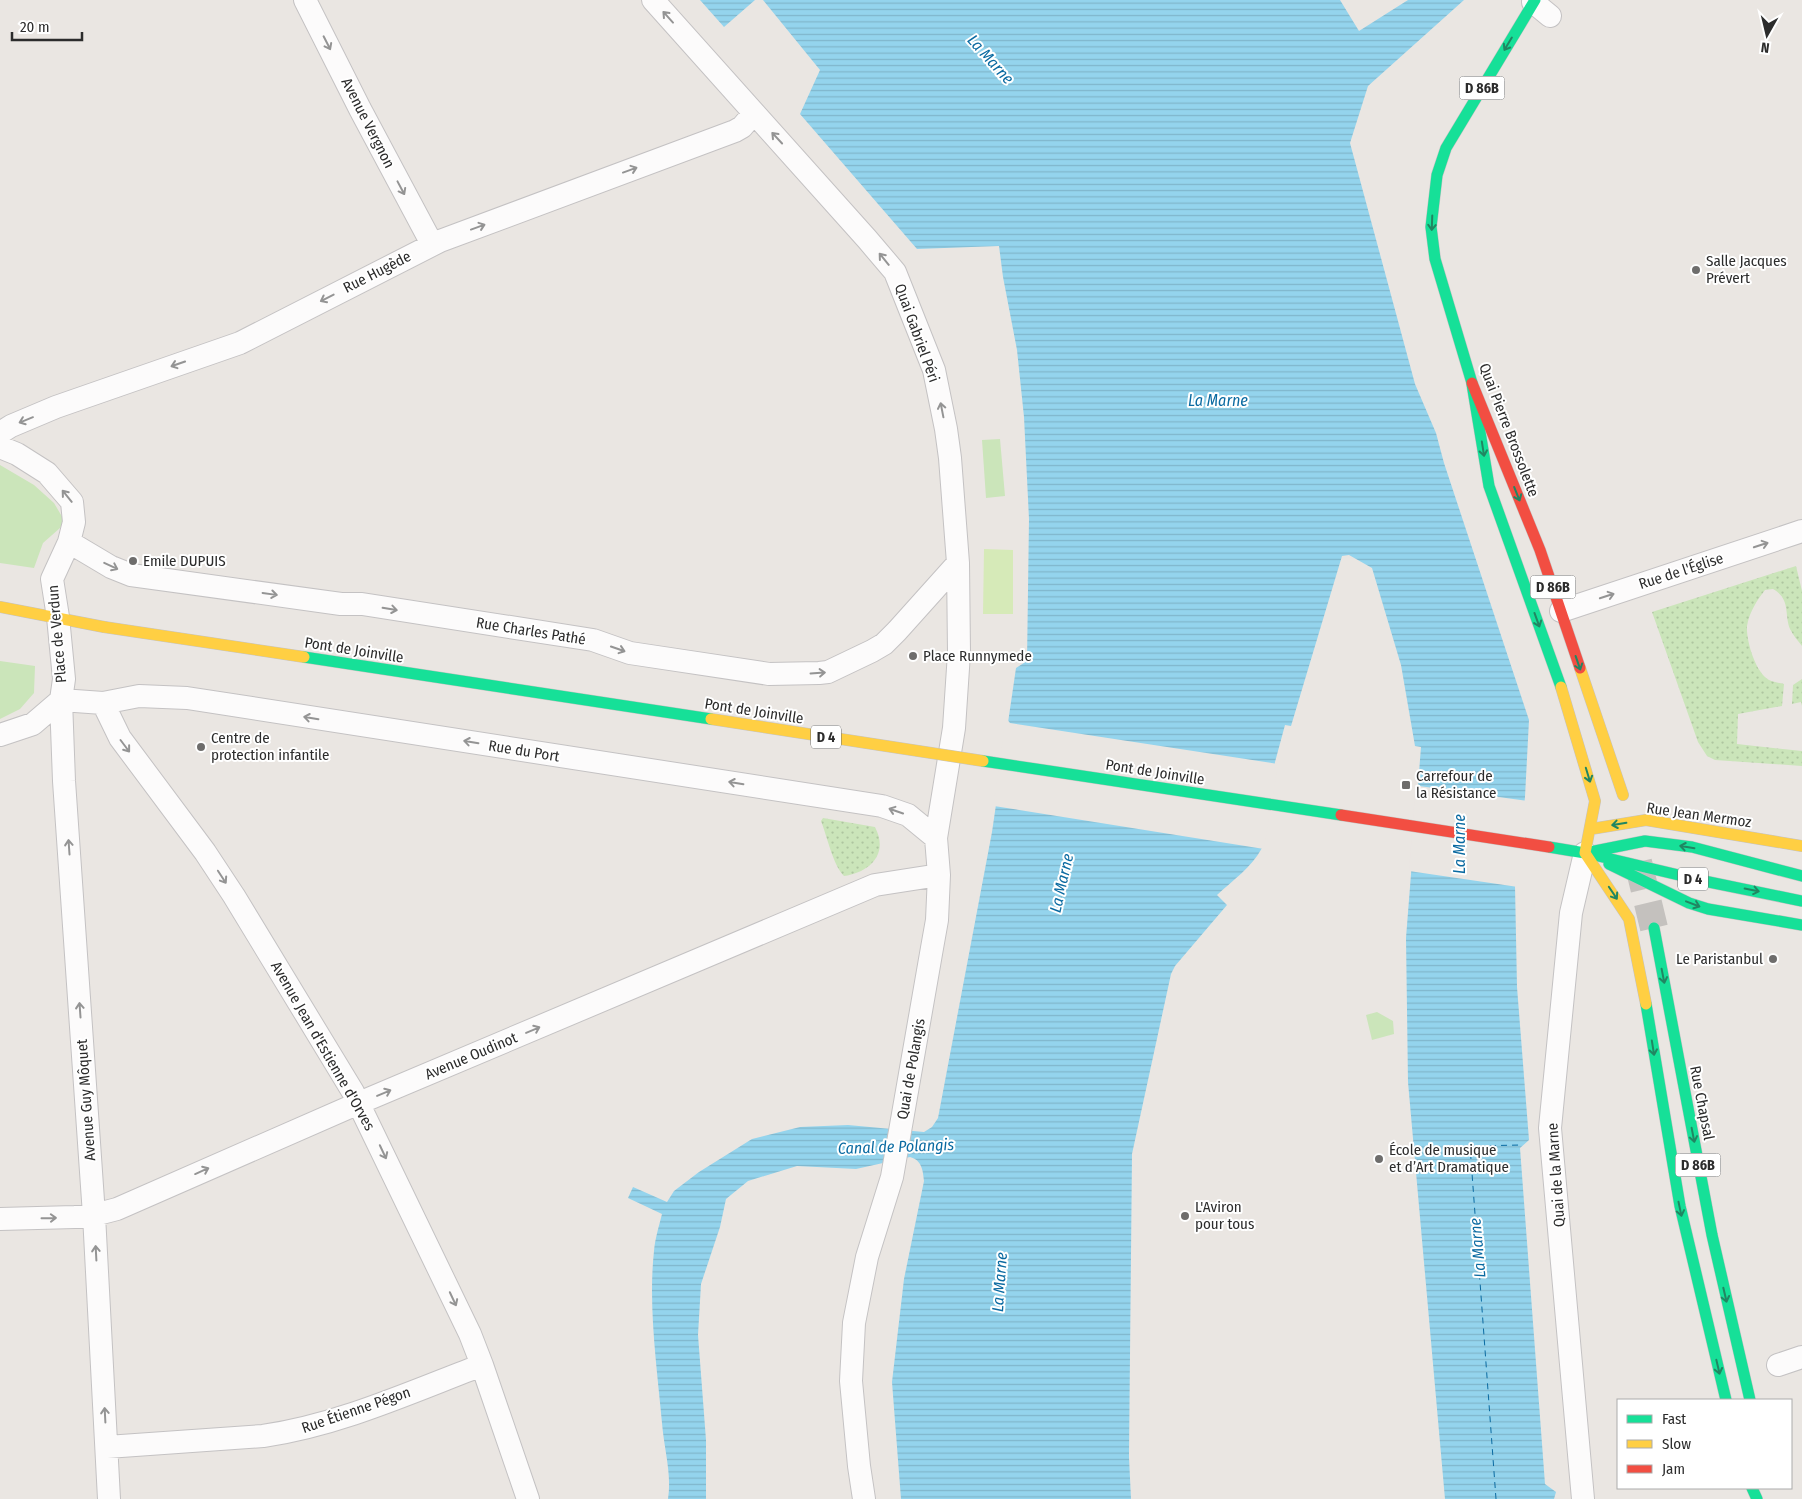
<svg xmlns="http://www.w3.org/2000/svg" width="1802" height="1499" viewBox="0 0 1802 1499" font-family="'Fira Sans Condensed',sans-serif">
<defs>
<pattern id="grass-dots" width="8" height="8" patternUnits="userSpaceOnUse" patternTransform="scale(1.25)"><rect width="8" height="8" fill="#cbe5ba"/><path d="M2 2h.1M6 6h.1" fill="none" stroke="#aec5a0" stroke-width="1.8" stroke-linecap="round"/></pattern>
<pattern id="water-rules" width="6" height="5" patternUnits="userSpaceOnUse" patternTransform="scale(1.25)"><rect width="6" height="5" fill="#94d4ed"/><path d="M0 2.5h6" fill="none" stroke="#80b6cb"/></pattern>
</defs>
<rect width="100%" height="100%" fill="#eae6e2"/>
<path fill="url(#grass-dots)" d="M1796,566l6,25v55c-4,-5 -9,-11 -12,-17 -6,-15 1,-30 -17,-40l-8,1c-8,10 -16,23 -18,36 -1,14 8,46 22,54 4,2 10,3 15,4l-2,22 -44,8 -1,30 65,7v15l-87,-6 -8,-4 -9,-14 -46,-130z
M1802,679v27l-1,-4 -9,2 1,-19z
M823,818l52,9c14,27 -5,45 -31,49 -11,-11 -17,-40 -23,-55z"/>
<path fill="#cbe5ba" d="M1000,439l5,57 -19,2 -4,-58z
M0,465l34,20 20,18 10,17 -4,8 -17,15 -9,25 -34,-5z
M0,661l35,5 -1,27 -14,16 -20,10z
M1377,1012l16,9 1,13 -22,6 -6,-25z"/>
<path fill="#d6eab8" d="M984,549l29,1v64h-30z"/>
<path fill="url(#water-rules)" d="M700,0h55l-31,27z
M763,0h577l19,31 49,-31h56l-96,86 -18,57 65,241 21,49 8,30 85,257 -4,77 -10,89 2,101 12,153 -9,8 25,336 11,8 -2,7h-109l-37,-417 -2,-144 15,-191 -6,-1 -14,-81 -29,-97 -23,-13 -7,1 -51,170 -6,-1 -10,37 -13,86c-11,20 -29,32 -45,47l10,10 -52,61 -4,8 -39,180 -3,303 2,42h-230l-9,-117 12,-103 20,-98c-1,-10 -2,-21 -14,-24l-54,12 -59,-3 -49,15 -22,18 -6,28 -19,57 -3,51 8,105v59h-38c4,-25 -4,-50 -6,-76 -5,-55 -14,-117 -8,-172 1,-12 5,-25 8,-37l-34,-16 5,-11 34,15 7,-11 25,-19 53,-33 48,-12 48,-2 76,7 8,-5 6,-9 54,-286 24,-164 11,-7 2,-142 -5,-102 -7,-67 -14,-73 -4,-31 -82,3 -117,-135 20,-44z"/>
<path fill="#eae6e2" d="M1006,718l4,5 268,41 -14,85 -270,-43 -1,2z
M1416,780l3,6 108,15 -9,86 -109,-16z"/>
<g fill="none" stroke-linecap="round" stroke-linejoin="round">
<path stroke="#0a6aa1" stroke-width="1" stroke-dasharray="6 5" stroke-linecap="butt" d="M1496,1499l-26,-353 52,-1"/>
<path stroke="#c4c1be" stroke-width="28" stroke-dasharray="28 14" stroke-linecap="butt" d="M1638,862l16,66"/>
<g stroke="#c4c2c3" stroke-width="24">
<path id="street" d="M305,0l55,109 72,135
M653,0l214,239 28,33 39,98 12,59 4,29 8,105 1,90 -5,75 -18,110 3,37 -2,45 -5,28 -40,229 -25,80 -13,66 -3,58 8,85 5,33
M1533,2l17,14
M0,433l11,-7 45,-19 184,-64 200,-102 295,-110 7,-4 12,-14
M0,447l17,7 30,19 25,29 2,20 -5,20 -17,37 6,38 6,62 -3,21 -28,24 -33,11
M69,542l42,25 20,8 210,29h21l231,36 37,13 139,21 50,-1 9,-1 44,-21 12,-7 13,-13 61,-68
M1561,611l241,-80
M103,703l17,35 85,114 29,44 119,196 117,242 12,31 46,134
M0,1219l75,-2 19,-2 23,-6 242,-106 516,-218 64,-10
M1778,1365l24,-8
M107,1447l156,-11c76,-11 148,-44 219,-71
M109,1499l-15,-284 -30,-434 -3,-81 42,3 36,-7 48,2 695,108 26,9 28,23
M1583,1499l-33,-371 21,-215 14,-60"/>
</g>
<g stroke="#c4c2c3" stroke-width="12">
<path id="fast" d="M1472,383l-37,-124 -4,-32 6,-52 9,-27 89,-148
M1472,384l17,102 72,201
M1549,847l36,6 60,-12 47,6 110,29
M1594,855l110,26 98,20
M1609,864l80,39 19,6 94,16
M1654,928l58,307 38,165
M1646,1004l34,202 46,194
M1752,1488l5,11"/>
</g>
<g stroke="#c4c2c3" stroke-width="12">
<path id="slow" d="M0,607l104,20
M1580,668l43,127
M1561,687l34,114 -10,52 44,66 17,85
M1591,829l55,-9 156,26"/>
</g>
<g stroke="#c4c2c3" stroke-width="12">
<path id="jam" d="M1472,383l68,167 40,118"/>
</g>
<use href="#street" stroke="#fcfbfb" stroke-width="22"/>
<use href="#fast" stroke="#16e098" stroke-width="11"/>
<use href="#slow" stroke="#ffcf43" stroke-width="11"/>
<use href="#jam" stroke="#f24e42" stroke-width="11"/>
<g stroke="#c6c4c2" stroke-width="12" stroke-linecap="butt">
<path id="fast-bridge" d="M304,657l407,62
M983,761l358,54"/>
</g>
<g stroke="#c6c4c2" stroke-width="12" stroke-linecap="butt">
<path id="slow-bridge" d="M104,627l200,30
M711,719l272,42"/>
</g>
<g stroke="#c6c4c2" stroke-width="12" stroke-linecap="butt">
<path id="jam-bridge" d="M1341,815l208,32"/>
</g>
<use href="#fast-bridge" stroke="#16e098" stroke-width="11"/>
<use href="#slow-bridge" stroke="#ffcf43" stroke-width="11"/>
<use href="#jam-bridge" stroke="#f24e42" stroke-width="11"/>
</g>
<defs><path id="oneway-shaft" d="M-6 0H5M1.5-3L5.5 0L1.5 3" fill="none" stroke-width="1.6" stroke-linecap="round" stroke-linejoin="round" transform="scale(1.25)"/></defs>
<g stroke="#949494">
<use href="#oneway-shaft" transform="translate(668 17) rotate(-132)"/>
<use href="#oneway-shaft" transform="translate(327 43) rotate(63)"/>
<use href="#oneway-shaft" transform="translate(777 138) rotate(-133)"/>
<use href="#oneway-shaft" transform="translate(630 170) rotate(-20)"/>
<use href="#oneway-shaft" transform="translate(401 188) rotate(62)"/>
<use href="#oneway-shaft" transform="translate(478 227) rotate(-20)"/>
<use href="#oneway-shaft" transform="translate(884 259) rotate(-129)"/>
<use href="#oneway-shaft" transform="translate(327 298) rotate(153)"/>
<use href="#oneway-shaft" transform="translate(178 364) rotate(161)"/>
<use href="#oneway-shaft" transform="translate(942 410) rotate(-101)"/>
<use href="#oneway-shaft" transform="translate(26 420) rotate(158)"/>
<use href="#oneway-shaft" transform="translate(67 496) rotate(-129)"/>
<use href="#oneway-shaft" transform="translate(1761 545) rotate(-18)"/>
<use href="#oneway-shaft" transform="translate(111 566) rotate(25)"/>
<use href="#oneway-shaft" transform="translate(270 594) rotate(8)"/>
<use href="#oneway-shaft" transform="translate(1607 596) rotate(-18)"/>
<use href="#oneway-shaft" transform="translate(390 609) rotate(9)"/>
<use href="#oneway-shaft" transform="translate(618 649) rotate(19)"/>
<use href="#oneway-shaft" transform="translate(818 673) rotate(-4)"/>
<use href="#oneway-shaft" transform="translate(311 718) rotate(-171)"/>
<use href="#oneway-shaft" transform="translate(471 742) rotate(-171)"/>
<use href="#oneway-shaft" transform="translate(125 746) rotate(53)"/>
<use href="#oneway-shaft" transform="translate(736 783) rotate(-171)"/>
<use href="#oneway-shaft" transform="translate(896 811) rotate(-161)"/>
<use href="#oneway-shaft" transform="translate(69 847) rotate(-94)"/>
<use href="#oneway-shaft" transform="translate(222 877) rotate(57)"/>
<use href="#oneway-shaft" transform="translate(80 1010) rotate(-94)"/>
<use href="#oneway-shaft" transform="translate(533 1030) rotate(-23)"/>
<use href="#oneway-shaft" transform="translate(384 1093) rotate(-23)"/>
<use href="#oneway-shaft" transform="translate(383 1152) rotate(65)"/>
<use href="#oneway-shaft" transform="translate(202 1171) rotate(-24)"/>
<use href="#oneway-shaft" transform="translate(49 1218) rotate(-1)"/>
<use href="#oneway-shaft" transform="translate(96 1253) rotate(-93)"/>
<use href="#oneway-shaft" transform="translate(453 1299) rotate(65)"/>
<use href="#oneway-shaft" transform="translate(105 1415) rotate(-93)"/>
</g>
<g stroke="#218662">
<use href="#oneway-shaft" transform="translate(1508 44) rotate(121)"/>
<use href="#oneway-shaft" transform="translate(1432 223) rotate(92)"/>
<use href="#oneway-shaft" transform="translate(1483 449) rotate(81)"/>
<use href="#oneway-shaft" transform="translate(1517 494) rotate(68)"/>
<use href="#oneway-shaft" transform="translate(1537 620) rotate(70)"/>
<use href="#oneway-shaft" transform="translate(1578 663) rotate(71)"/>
<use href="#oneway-shaft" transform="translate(1588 775) rotate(73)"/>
<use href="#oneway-shaft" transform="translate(1619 824) rotate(171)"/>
<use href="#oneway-shaft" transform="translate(1687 847) rotate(-171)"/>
<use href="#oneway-shaft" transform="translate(1752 890) rotate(11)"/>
<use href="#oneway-shaft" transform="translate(1613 893) rotate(56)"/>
<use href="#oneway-shaft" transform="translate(1693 904) rotate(21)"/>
<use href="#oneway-shaft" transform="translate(1663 976) rotate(79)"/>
<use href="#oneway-shaft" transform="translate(1653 1048) rotate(81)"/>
<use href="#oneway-shaft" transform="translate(1693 1135) rotate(79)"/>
<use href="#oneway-shaft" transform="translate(1680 1209) rotate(78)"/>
<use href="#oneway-shaft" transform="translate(1725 1295) rotate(77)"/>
<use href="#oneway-shaft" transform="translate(1718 1367) rotate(77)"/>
</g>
<g fill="#6e6d6c" stroke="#fff" stroke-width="2">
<circle cx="1696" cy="270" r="5"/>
<circle cx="133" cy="561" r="5"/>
<circle cx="913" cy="656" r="5"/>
<circle cx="201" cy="747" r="5"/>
<rect x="1401" y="780" width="10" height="10" rx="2.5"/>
<circle cx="1773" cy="959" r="5"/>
<circle cx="1379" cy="1159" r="5"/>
<circle cx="1185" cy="1216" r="5"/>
</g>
<g text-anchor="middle" stroke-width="4" stroke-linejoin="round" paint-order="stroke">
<g fill="#fff" stroke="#6b6b6b" stroke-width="1">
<rect x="1459.5" y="76.5" width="45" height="23" rx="4"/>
<rect x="1530.5" y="575.5" width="45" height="23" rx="4"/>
<rect x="811" y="725.5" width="30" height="23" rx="4"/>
<rect x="1678" y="867.5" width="30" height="23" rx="4"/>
<rect x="1675.5" y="1153.5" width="45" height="23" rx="4"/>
</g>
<g font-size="14" font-weight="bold" fill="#2c2c2c">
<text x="1482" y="93">D 86B</text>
<text x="1553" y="592">D 86B</text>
<text x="826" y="742">D 4</text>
<text x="1693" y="884">D 4</text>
<text x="1698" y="1170">D 86B</text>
</g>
<g font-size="15" fill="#2c2c2c" stroke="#fff">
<text transform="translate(368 123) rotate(63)" y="5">Avenue Vergnon</text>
<text transform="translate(377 272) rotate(-27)" y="5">Rue Hugède</text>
<text transform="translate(917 333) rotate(70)" y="5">Quai Gabriel Péri</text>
<text transform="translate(1509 430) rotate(69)" y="5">Quai Pierre Brossolette</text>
<text transform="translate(1681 571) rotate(-18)" y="5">Rue de l'Église</text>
<text transform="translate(531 631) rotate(9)" y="5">Rue Charles Pathé</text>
<text transform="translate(57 634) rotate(-95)" y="5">Place de Verdun</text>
<text transform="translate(354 650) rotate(9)" y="5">Pont de Joinville</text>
<text transform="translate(754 711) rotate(9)" y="5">Pont de Joinville</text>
<text transform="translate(524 751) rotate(9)" y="5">Rue du Port</text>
<text transform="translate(1155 772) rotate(9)" y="5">Pont de Joinville</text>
<text transform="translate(1699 815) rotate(8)" y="5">Rue Jean Mermoz</text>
<text transform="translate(323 1046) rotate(60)" y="5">Avenue Jean d'Estienne d'Orves</text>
<text transform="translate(471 1056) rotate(-23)" y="5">Avenue Oudinot</text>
<text transform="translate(911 1069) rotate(-80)" y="5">Quai de Polangis</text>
<text transform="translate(86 1100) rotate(-94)" y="5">Avenue Guy Môquet</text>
<text transform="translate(1702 1103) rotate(79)" y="5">Rue Chapsal</text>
<text transform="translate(1556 1175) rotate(-94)" y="5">Quai de la Marne</text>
<text transform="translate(356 1410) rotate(-19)" y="5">Rue Étienne Pégon</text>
</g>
<g font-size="15" fill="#2c2c2c" stroke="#fff" text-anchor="start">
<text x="1706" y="266">Salle Jacques<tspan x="1706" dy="17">Prévert</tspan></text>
<text x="143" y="566">Emile DUPUIS</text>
<text x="923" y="661">Place Runnymede</text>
<text x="211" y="743">Centre de<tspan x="211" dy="17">protection infantile</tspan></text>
<text x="1416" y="781">Carrefour de<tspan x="1416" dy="17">la Résistance</tspan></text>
<text x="1763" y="964" text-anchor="end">Le Paristanbul</text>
<text x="1389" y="1155">École de musique<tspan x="1389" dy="17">et d’Art Dramatique</tspan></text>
<text x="1195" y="1212">L'Aviron<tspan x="1195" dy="17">pour tous</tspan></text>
</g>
<g font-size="16" font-style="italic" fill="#0a6aa1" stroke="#fff">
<text transform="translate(991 59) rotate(48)" y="6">La Marne</text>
<text x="1218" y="406">La Marne</text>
<text transform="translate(1459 844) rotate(-90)" y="6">La Marne</text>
<text transform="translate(1061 883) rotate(-77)" y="6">La Marne</text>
<text transform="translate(896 1146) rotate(-2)" y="6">Canal de Polangis</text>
<text transform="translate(1477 1248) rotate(-95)" y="6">La Marne</text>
<text transform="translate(999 1282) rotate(-86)" y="6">La Marne</text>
</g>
</g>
<rect x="1617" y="1399" width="175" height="90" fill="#ffffff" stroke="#ababab"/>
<rect x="1627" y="1415" width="25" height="8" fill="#16e098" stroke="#ababab"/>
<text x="1662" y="1424" font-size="15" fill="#2c2c2c">Fast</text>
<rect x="1627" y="1440" width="25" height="8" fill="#ffcf43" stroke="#ababab"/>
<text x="1662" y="1449" font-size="15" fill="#2c2c2c">Slow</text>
<rect x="1627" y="1465" width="25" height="8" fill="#f24e42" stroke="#ababab"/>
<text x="1662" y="1474" font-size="15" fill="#2c2c2c">Jam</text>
<g transform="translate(1767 35) rotate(188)" stroke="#ffffff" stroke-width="4" paint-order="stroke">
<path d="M0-4L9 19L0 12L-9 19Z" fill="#2c2c2c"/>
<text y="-8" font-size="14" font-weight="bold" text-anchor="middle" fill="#2c2c2c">N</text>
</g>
<path d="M12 32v8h70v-8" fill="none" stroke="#2c2c2c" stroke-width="2.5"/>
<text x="20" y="32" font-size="15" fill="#2c2c2c" stroke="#ffffff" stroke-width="4" paint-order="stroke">20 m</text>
</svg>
